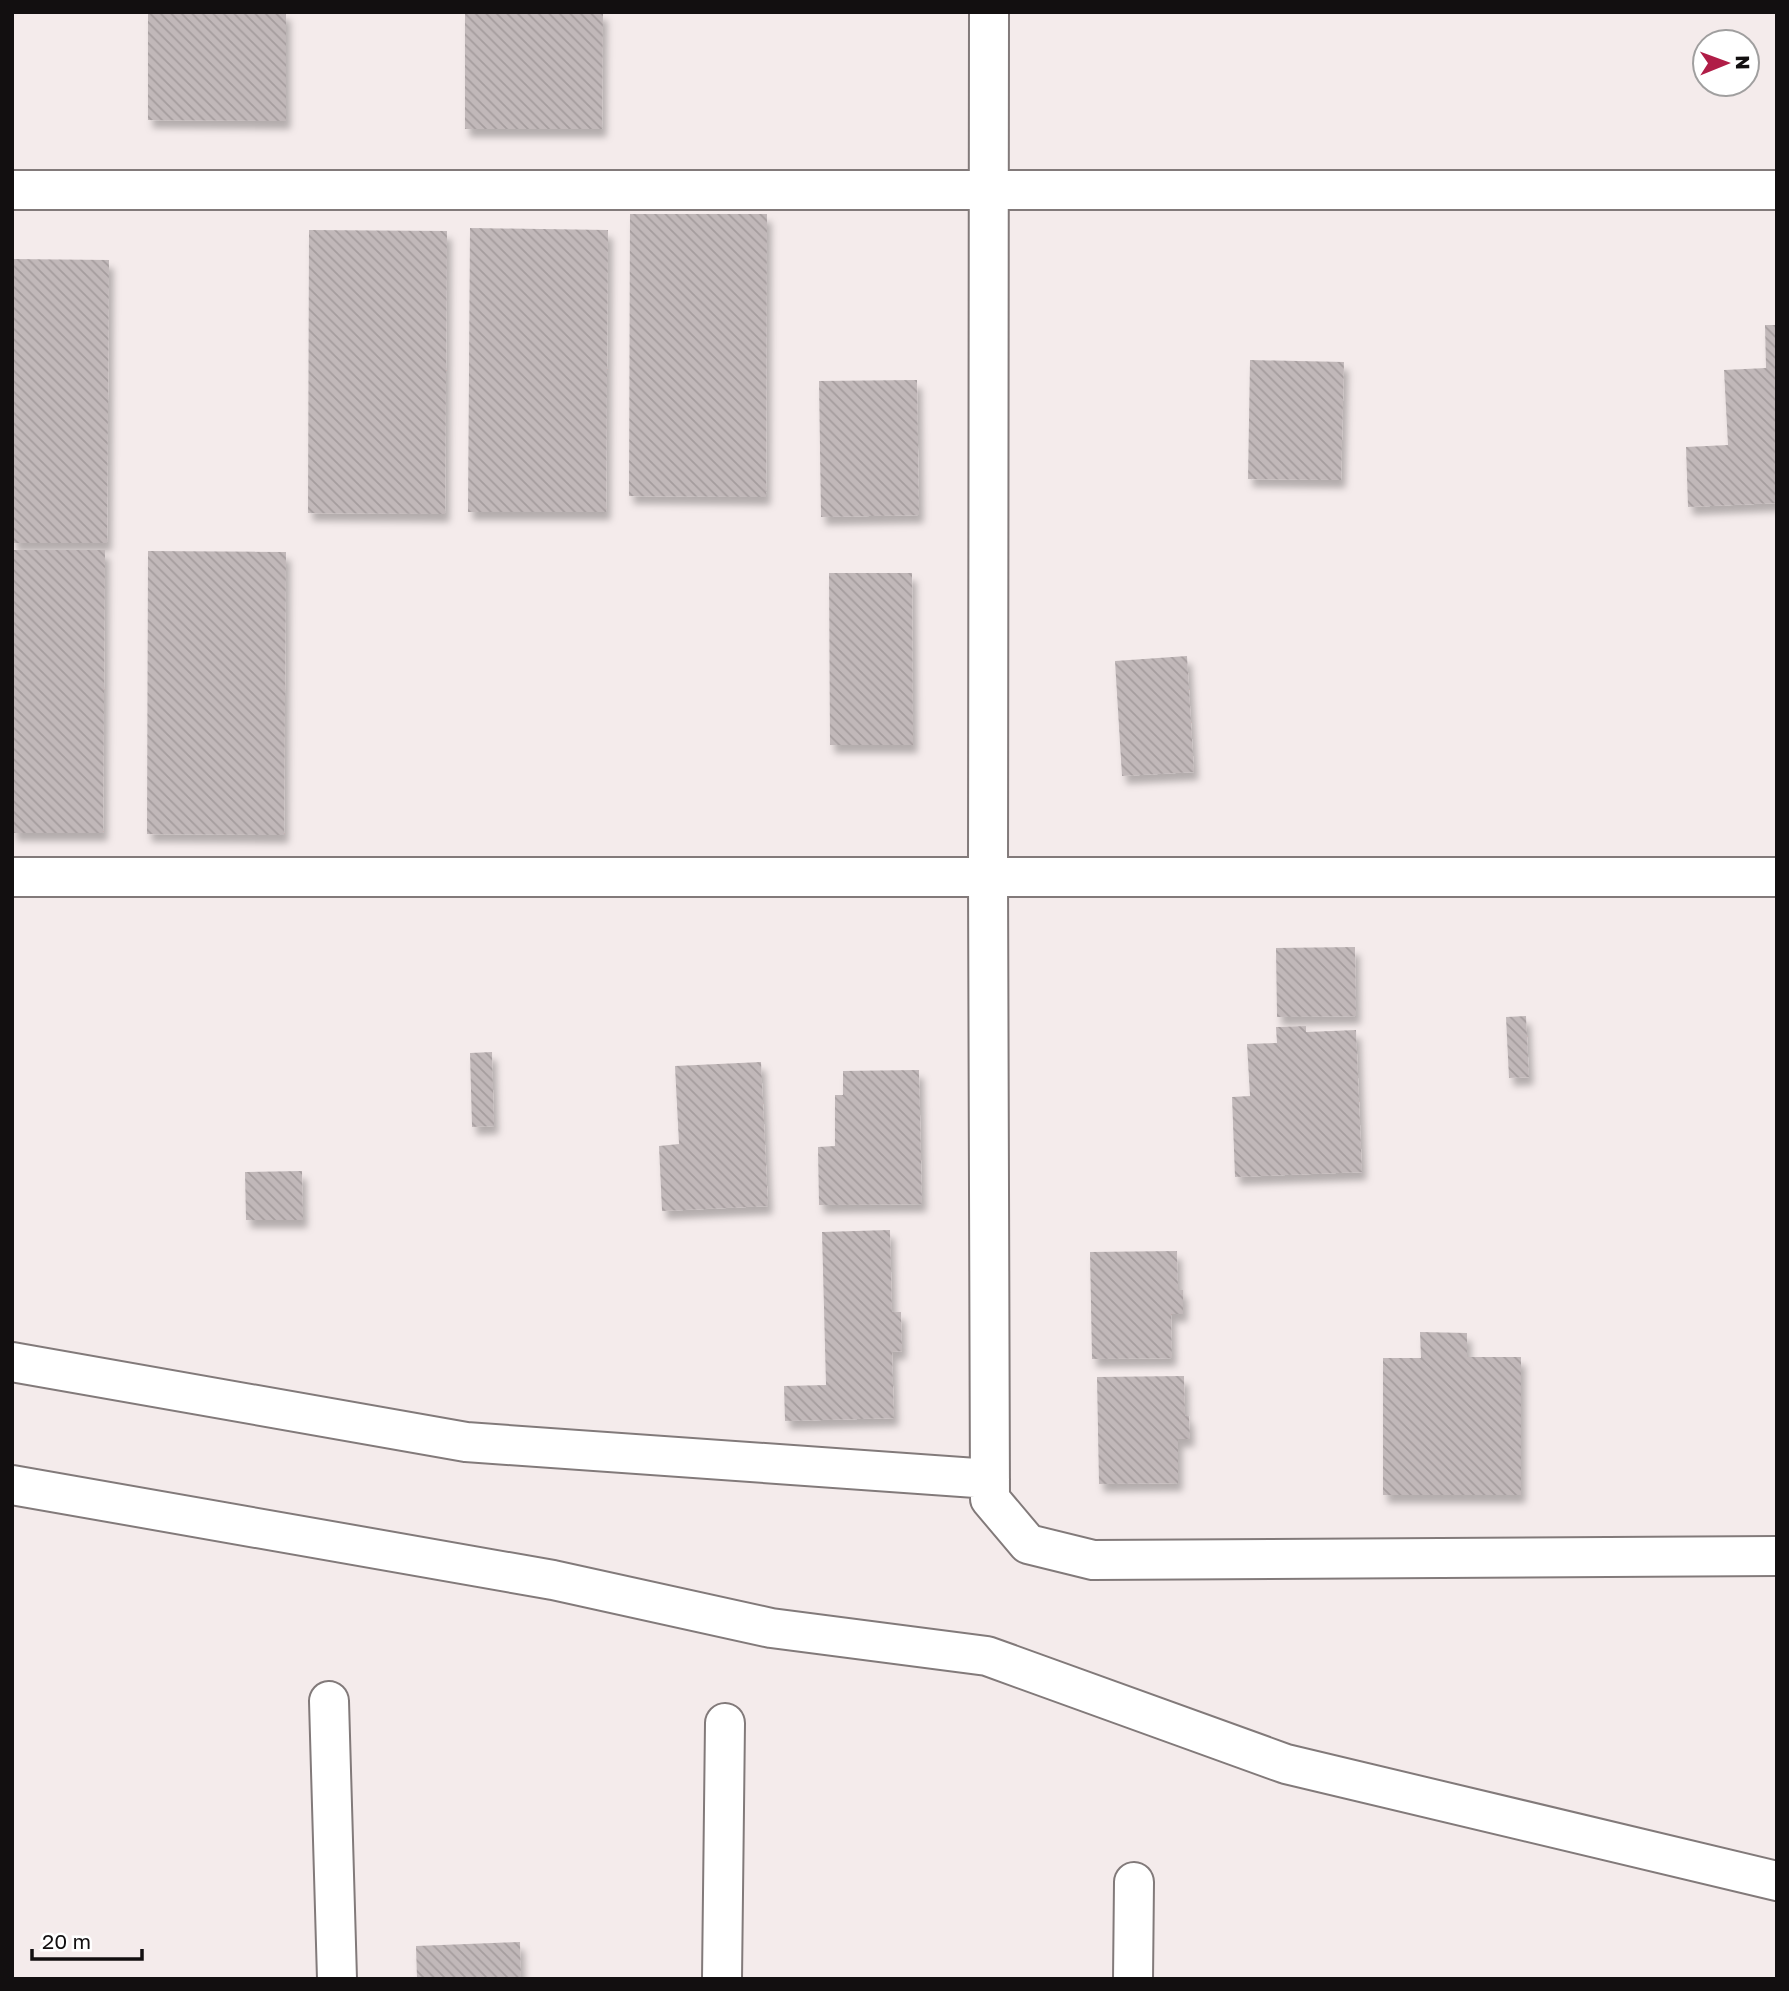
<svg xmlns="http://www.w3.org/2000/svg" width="1789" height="1991" viewBox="0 0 1789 1991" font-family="'Golos Text',sans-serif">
<defs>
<pattern id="building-back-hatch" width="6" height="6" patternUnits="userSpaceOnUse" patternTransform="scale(1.75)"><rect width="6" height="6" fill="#c1b8b9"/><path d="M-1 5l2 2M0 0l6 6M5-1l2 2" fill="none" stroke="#a59d9e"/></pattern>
<filter id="shadow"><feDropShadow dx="4.5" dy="8" stdDeviation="3.5" flood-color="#0004"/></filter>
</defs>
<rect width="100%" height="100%" fill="#f4ebeb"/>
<path fill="url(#building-back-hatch)" filter="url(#shadow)" d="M148,12h138v109l-138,-1z
M465,12h138l-1,117h-137z
M630,214h137l-1,283 -137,-1z
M470,228l138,2 -2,282h-138z
M309,230l138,1 -2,283 -137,-1z
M12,259l97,1 -2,283h-95z
M1765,325h12v178l-89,4 -2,-60 42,-2 -4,-75 42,-2z
M1250,360l94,2 -3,118 -93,-1z
M917,380l2,135 -98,2 -2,-136z
M12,550h93l-2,283h-91z
M148,551l138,1 -2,283 -137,-1z
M829,573h83l1,172h-83z
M1187,656l7,116 -72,4 -7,-115z
M1355,947l1,69 -79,1 -1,-69z
M1526,1016l3,61 -20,1 -3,-61z
M1306,1026v6l50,-2 6,142 -127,5 -3,-80 18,-1 -3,-52 30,-1 -1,-16z
M492,1052l2,74 -22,1 -2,-74z
M761,1062l7,144 -106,5 -3,-65 20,-2 -4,-78z
M919,1070l3,134 -103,1 -1,-58 17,-1v-51h8v-24z
M302,1171l1,49h-57l-1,-48z
M890,1230l2,82h9l1,39 -10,1 2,66 -109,3 -1,-35 42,-1 -4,-153z
M1177,1251l1,39h5v24h-12l1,44 -80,1 -2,-107z
M1420,1332l47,1v24h54v138h-138v-137h38z
M1184,1376l1,40h4l1,23h-12v44l-79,1 -2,-107z
M520,1942l1,37h-104l-1,-33z"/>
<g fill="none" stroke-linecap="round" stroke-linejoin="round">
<g stroke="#827a7a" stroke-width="42">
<path id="minor" d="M989,12l-1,865 2,622 38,45 65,16 684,-4
M12,190h1765
M12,877h1765
M12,1362l454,80 524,37
M12,1485l541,95 218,48 216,28 299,108 491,117
M329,1701l8,278
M722,1979l3,-256
M1133,1979l1,-97"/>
</g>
<use href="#minor" stroke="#fff" stroke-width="38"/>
</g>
<rect width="1789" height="1991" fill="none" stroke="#120f10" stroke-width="28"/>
<g transform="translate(1726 63) rotate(89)"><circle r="33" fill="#ffffff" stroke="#a09f9f" stroke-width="2"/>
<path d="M0-5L12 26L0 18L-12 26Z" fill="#b01d47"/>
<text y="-10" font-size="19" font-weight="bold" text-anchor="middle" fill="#120f10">N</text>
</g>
<path d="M32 1949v10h110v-10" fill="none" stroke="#120f10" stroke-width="3.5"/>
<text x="42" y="1949" font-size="21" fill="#120f10" stroke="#ffffff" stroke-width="5" paint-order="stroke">20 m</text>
</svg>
